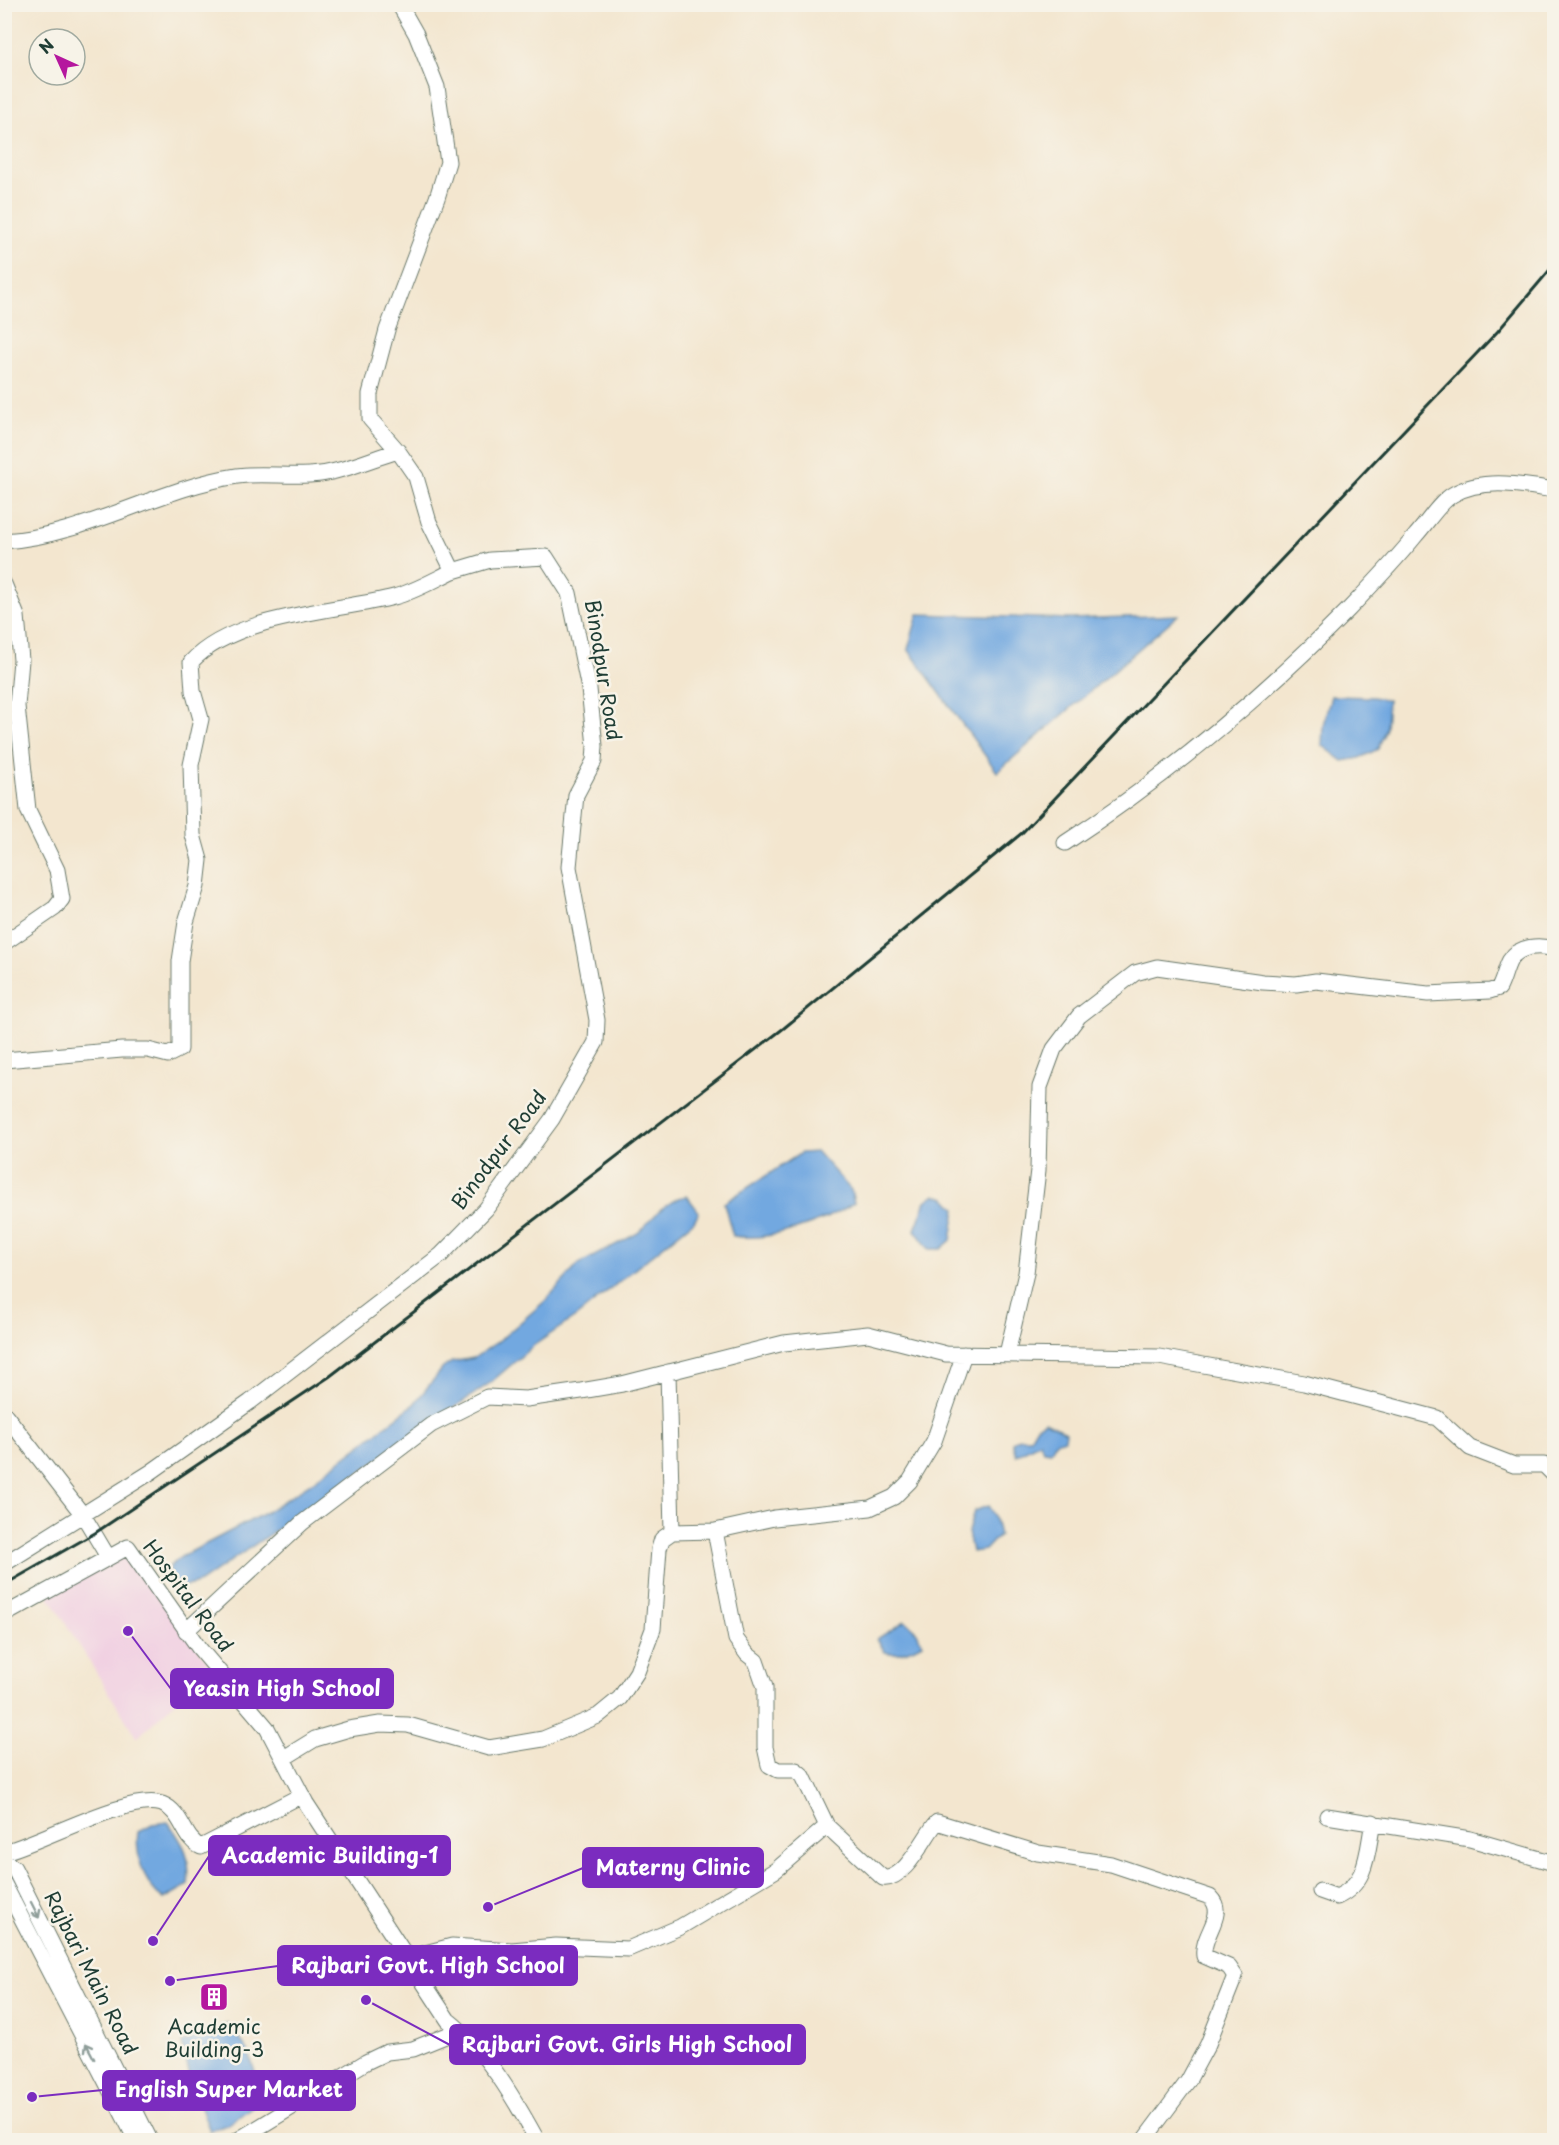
<svg xmlns="http://www.w3.org/2000/svg" width="1559" height="2145" viewBox="0 0 1559 2145" font-family="'Playpen Sans',sans-serif">
<rect width="100%" height="100%" fill="#f7f3e8"/>
<filter id="ink" filterUnits="userSpaceOnUse"><feTurbulence type="fractalNoise" baseFrequency=".0167" numOctaves="2"/><feDisplacementMap in="SourceGraphic" scale="12" xChannelSelector="R" yChannelSelector="G"/><feConvolveMatrix kernelMatrix="1 2 1 2 8 2 1 2 1" color-interpolation-filters="sRGB"/></filter>
<filter id="wash" filterUnits="userSpaceOnUse"><feTurbulence type="fractalNoise" baseFrequency=".008" numOctaves="4" result="noise"/><feDisplacementMap in="SourceGraphic" scale="24" xChannelSelector="R" yChannelSelector="G"/><feGaussianBlur stdDeviation="1.35" result="paint"/><feColorMatrix in="noise" values="0 0 0 0 0 0 0 0 0 0 0 0 0 0 0 0 0 1.4 0 .05"/><feComposite in="paint" operator="in"/></filter>
<g filter="url(#wash)">
<rect width="100%" height="100%" fill="#f3e6cf"/>
<path fill="#f1d0e2" d="M128,1550l83,117 -74,71 -89,-143z"/>
<path fill="#72a8e0" stroke="#48728a" stroke-width="1.5" d="M918,614l153,5 107,-4 -181,157 -89,-123z
M1331,696l42,1 15,3 -2,28 -8,21 -18,9 -17,3 -21,-16 1,-20z
M817,1152l34,38 3,13c-32,20 -83,39 -121,33l-9,-33 77,-50z
M934,1195l12,3 10,11 -5,31 -10,9h-12l-14,-19 11,-29z
M687,1196l12,16 -5,9 -117,95 -44,30 -43,37 -290,199c-12,5 -23,6 -32,-6l2,-10 11,-9 84,-44 46,-30 103,-79 29,-36 9,-6 22,-4 26,-18 45,-39 34,-37 59,-31 23,-24 17,-11z
M1045,1421l21,11 -1,7 -10,3 -4,9 -8,-1 -3,-8 -24,13 -4,-13 7,-4h11l7,-12z
M988,1506l6,9 5,20 -14,15 -13,2 -4,-20 6,-21z
M905,1621l12,11 5,12c-12,7 -25,12 -37,8l-8,-13z
M168,1822c17,24 23,33 20,63l-24,14c-20,-13 -29,-44 -26,-67l14,-8z
M228,2024l20,26 15,48 -34,26 -19,7 -18,-46 -10,-42z"/>
</g>
<g filter="url(#ink)">
<g fill="none" stroke-linecap="round" stroke-linejoin="round">
<g stroke="#69786a" stroke-width="17">
<path id="minor" d="M4,541c81,-5 154,-53 233,-65 27,-4 56,2 83,-2 26,-3 53,-16 78,-23
M4,584l13,32 4,44 -4,46 11,104 29,60 5,29 -7,9 -51,35
M1065,843c103,-67 198,-147 284,-234 23,-24 46,-48 67,-74 11,-12 23,-32 36,-40 30,-18 70,-10 102,-5
M4,1060l118,-10h26l20,5 12,-6v-88l6,-39 11,-36 3,-26 -7,-25 -2,-70 10,-46 -8,-28 -2,-29c43,-47 143,-50 203,-65 20,-5 40,-17 59,-26
M1007,1354l19,-81 12,-103 2,-83 14,-38 25,-33 56,-43 22,-6 106,15 33,2 20,-3 112,13 62,-3 9,-3c5,-9 6,-19 11,-28 9,-15 30,-15 44,-11
M668,1372l4,160
M4,1413l79,102 25,42
M715,1531l21,108 11,15 9,7 9,26v60l4,18 9,5h18l7,6 24,50
M4,1564l147,-92 99,-70 191,-147 45,-46 66,-90 44,-77 1,-22 -28,-153 7,-72 18,-34 1,-15 -6,-57 -20,-96 -23,-36 -56,3 -37,11 -24,-49 -13,-45 -18,-26 -28,-32v-25l17,-64 50,-132 11,-36 -11,-75 -21,-53 -17,-30
M4,1615l124,-68 71,101 68,80 39,75 142,217c38,30 66,78 89,120
M186,1631l116,-108 129,-98 56,-28 39,2 55,-8 41,-7 162,-41 84,-9 78,20 213,3 145,26 133,35 33,30 44,17h30l10,10
M284,1758l31,-19 34,-10 31,-5 28,1 81,23 54,-9 55,-23 22,-18 17,-26 16,-43 6,-80 3,-10 10,-7 43,-1 59,-13 96,-10 24,-11 16,-16 24,-40 30,-87
M1327,1816l143,23 84,24
M4,1852c36,-9 126,-59 158,-48 21,8 21,35 39,43l101,-52
M4,1861l10,7 136,272
M4,1884l132,256
M1320,1891l17,6c31,-14 30,-45 36,-75
M406,1958l46,-12 60,4 44,-4 72,3 52,-22 96,-57 51,-44 56,52c22,3 41,-41 54,-56l101,31 73,11 99,33c18,18 -9,37 -6,59l25,11 6,9 -27,68 -20,37 -44,59
M238,2140l128,-78 21,-10 26,-3 47,-19"/>
</g>
<use href="#minor" stroke="#fff" stroke-width="15"/>
<path stroke="#1f3d34" stroke-width="3" d="M4,1585l91,-52 234,-156 455,-349 238,-195 476,-502 56,-66"/>
</g>
<defs><path id="oneway-shaft" d="M-6 0H5M1.5-3L5.5 0L1.5 3" fill="none" stroke-width="1.6" stroke-linecap="round" stroke-linejoin="round" transform="scale(1.5)"/></defs>
<g stroke="#8f9e9a">
<use href="#oneway-shaft" transform="translate(35 1910) rotate(63)"/>
<use href="#oneway-shaft" transform="translate(90 2051) rotate(-118)"/>
</g>
</g>
<defs>
<g id="building-square" transform="scale(1.5)"><rect x="-9" y="-9" width="18" height="18" rx="4" fill="#b5179e" stroke="#f7f3e8"/><path d="M-4-6H4V6H1V3H-1V6H-4ZM-2.5-4.3h1.7v1.8h-1.7ZM.8-4.3h1.7v1.8H.8ZM-2.5-1h1.7V.8h-1.7ZM.8-1h1.7V.8H.8Z" fill="#fff"/></g>
</defs>
<g fill-rule="evenodd">
<use href="#building-square" x="214" y="1997"/>
</g>
<g text-anchor="middle" stroke-width="5" stroke-linejoin="round" paint-order="stroke">
<g font-size="20" fill="#1f3d34" stroke="#f7f3e8">
<text transform="translate(603 670) rotate(81)" y="7">Binodpur Road</text>
<text transform="translate(499 1150) rotate(-53)" y="7">Binodpur Road</text>
<text transform="translate(188 1596) rotate(53)" y="7">Hospital Road</text>
<text transform="translate(91 1973) rotate(63)" y="7">Rajbari Main Road</text>
</g>
<g font-size="20" fill="#1f3d34" stroke="#f7f3e8">
<text x="214" y="2034">Academic<tspan x="214" dy="23">Building-3</tspan></text>
</g>
</g>
<path fill="none" stroke="#7b2cbf" stroke-width="2" d="M128 1631L171 1689M153 1941L209 1856M488 1907L583 1868M170 1981L278 1966M366 2000L450 2045M32 2097L103 2090"/>
<g fill="#7b2cbf" stroke="#f7f3e8" stroke-width="2">
<circle cx="128" cy="1631" r="6"/>
<circle cx="153" cy="1941" r="6"/>
<circle cx="488" cy="1907" r="6"/>
<circle cx="170" cy="1981" r="6"/>
<circle cx="366" cy="2000" r="6"/>
<circle cx="32" cy="2097" r="6"/>
</g>
<g fill="#7b2cbf" stroke="#7b2cbf" stroke-width="2">
<rect x="171" y="1669" width="222" height="39" rx="6"/>
<rect x="209" y="1836" width="241" height="39" rx="6"/>
<rect x="583" y="1848" width="180" height="39" rx="6"/>
<rect x="278" y="1946" width="299" height="39" rx="6"/>
<rect x="450" y="2025" width="355" height="39" rx="6"/>
<rect x="103" y="2071" width="252" height="39" rx="6"/>
</g>
<g font-size="21" text-anchor="middle" font-weight="bold" fill="#fff">
<text x="282" y="1696">Yeasin High School</text>
<text x="330" y="1863">Academic Building-1</text>
<text x="673" y="1875">Materny Clinic</text>
<text x="428" y="1973">Rajbari Govt. High School</text>
<text x="627" y="2052">Rajbari Govt. Girls High School</text>
<text x="229" y="2097">English Super Market</text>
</g>
<rect width="1559" height="2145" fill="none" stroke="#f7f3e8" stroke-width="24"/>
<g transform="translate(57 57) rotate(315)"><circle r="28" fill="#f7f3e8" stroke="#a1aaa0" stroke-width="1.5"/>
<path d="M0-4.5L10 22L0 15L-10 22Z" fill="#b5179e"/>
<text y="-9" font-size="16" font-weight="bold" text-anchor="middle" fill="#1f3d34">N</text>
</g>
</svg>
